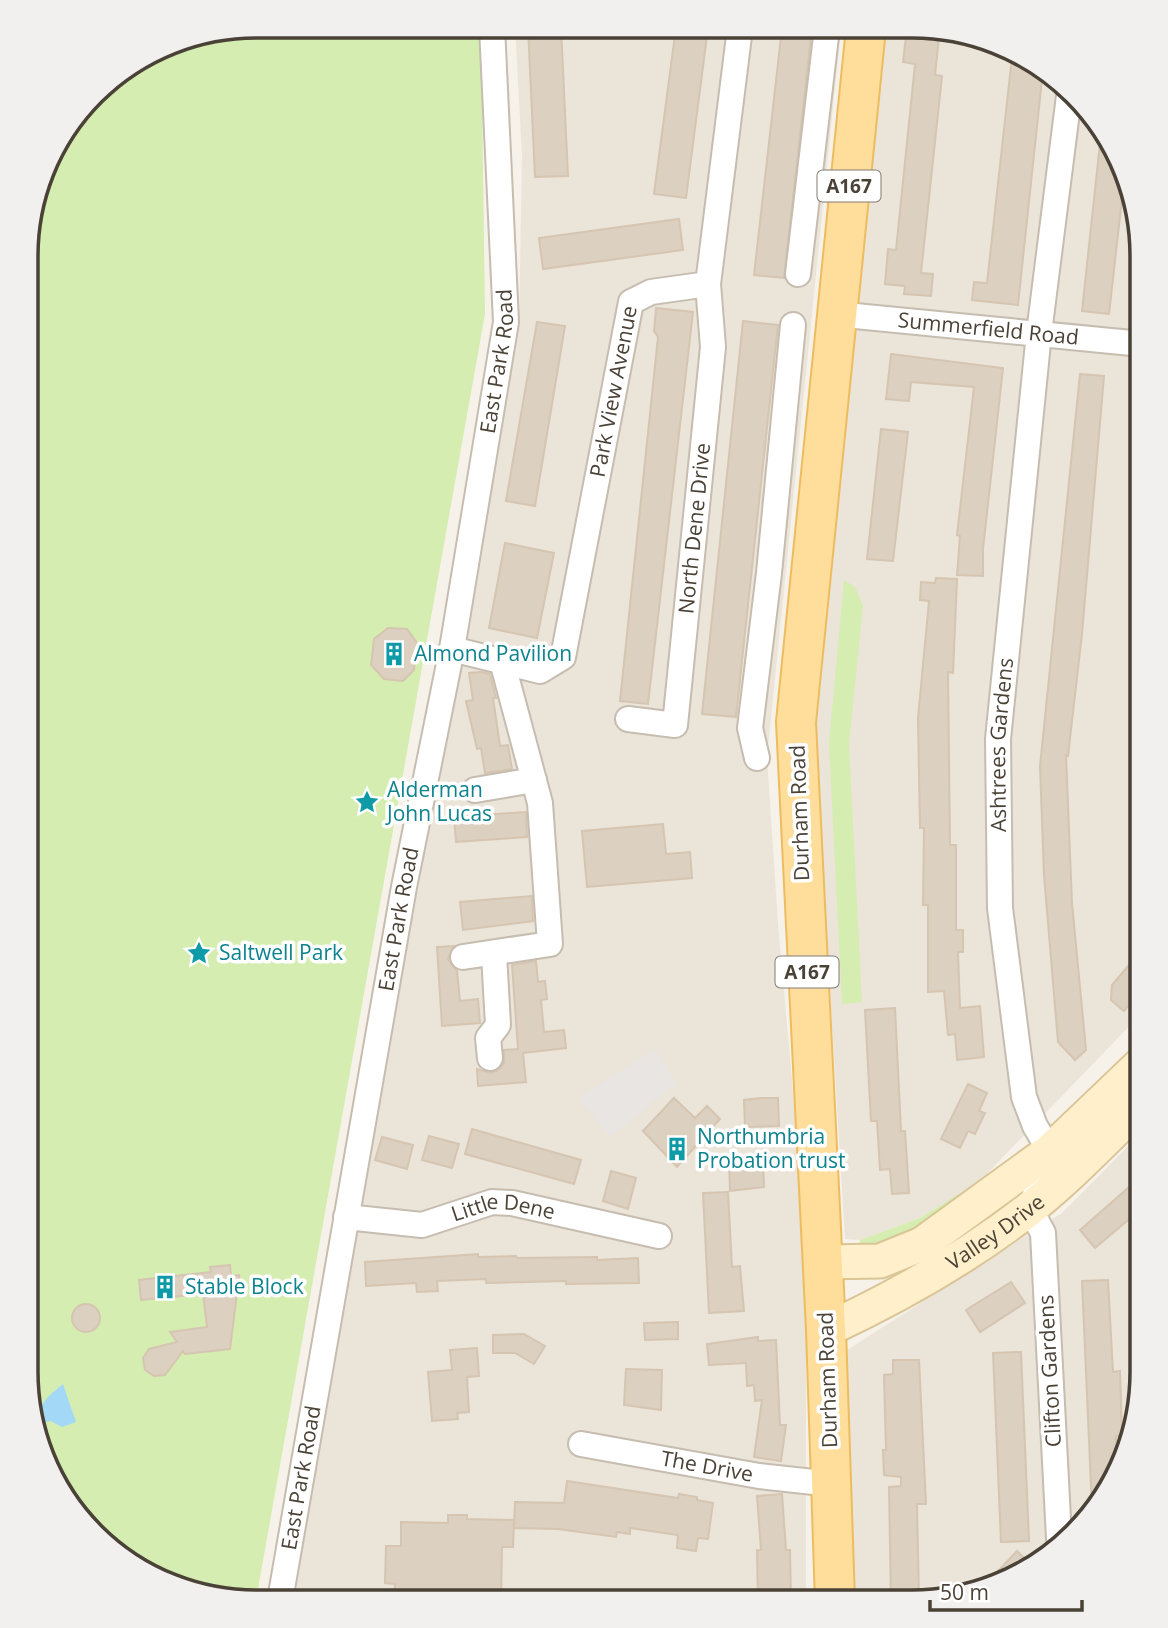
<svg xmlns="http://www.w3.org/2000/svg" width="1168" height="1628" viewBox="0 0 1168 1628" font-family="'Open Sans',sans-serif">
<rect width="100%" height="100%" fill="#f6f2ea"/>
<path fill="#ebe4d8" d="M515,27l326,1 -74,729 11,167 28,312v365l-512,-1 58,-352 5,-53 91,-459 71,-408 3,-173z
M881,28h61l109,46 67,81 24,101 -1,758 -160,166 -61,38 -60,22 -15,-1 -31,-512z
M1141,1133v254l-38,113 -90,78 -101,24h-57l-8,-252 215,-137z"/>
<path fill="#d5edb0" d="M257,26l224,1 4,287 -229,1286h-29l-110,-46 -67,-81 -24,-101 2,-1146 29,-84 48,-59 77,-44z
M844,580l11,7 8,19 -14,138 13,258 -20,2 -13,-261z
M981,1180l6,3 -84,59 -44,6 1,-8 60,-22z"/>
<path fill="#e8e5e2" d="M656,1049l21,34 -67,54 -32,-39z"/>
<path fill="#a3d9f7" d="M63,1384l13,38 -14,5 -11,-6 -9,2 -5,-7c5,-16 14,-22 26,-32z"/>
<path fill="#dcd0c1" stroke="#d5c5b1" stroke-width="2" d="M528,27h33l7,149 -33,1z
M676,27l32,1 -22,170 -32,-4z
M782,28h30l-28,250 -30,-3z
M907,28h33l-5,47 7,1 -21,197 12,1 -2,22 -27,-2 1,-8 -20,-2 3,-35 8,1 19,-186 -12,-2z
M1012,57l31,13 -25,235 -46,-5 2,-18 13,1z
M1101,134l17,21 6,26 -15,133 -27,-3z
M679,219l4,31 -140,19 -4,-31z
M656,308l37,4 -45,392 -28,-3 38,-364 -4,-6z
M743,321l35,4 -42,392 -34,-3z
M537,322l28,4 -30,180 -29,-5z
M891,354l112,14 -20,181v27l-26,-1 3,-39 -3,-1 17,-148 -63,-5 -2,19 -23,-2z
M1080,374l24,2 -22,258 -14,122 -2,-1 6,148 14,147 -11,10 -17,-18 -14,-167 -4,-109z
M881,429l27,3 -15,129 -26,-2z
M505,543l49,10 -17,85 -48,-10z
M936,578l21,1 -4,94 -5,-1 2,173h6v85h7v22h-5l2,56 20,-2 4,51 -27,3 -2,-26 -7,1 -4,-44 -16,1v-87h-5l1,-77h-4l-2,-110 11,-117 -9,-1 1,-18 14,1z
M388,628l19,1 10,14 -3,27 -11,11 -19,-2 -13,-14 3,-26z
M481,672l9,2 6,24h-3l7,48 8,-1 4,24 -27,4 -4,-25 -4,1 -11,-48 7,-1 -4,-27z
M526,812l1,25 -71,5 -2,-25z
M663,824l3,30 24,-2 2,26 -105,9 -5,-56z
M532,896l1,25 -70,9 -3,-28z
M454,946l-6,13 9,12 3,30 18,-2 2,24 -38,3 -5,-79z
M1141,951v39l-17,21 -13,-11 1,-15z
M536,961l2,21 7,-1 2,18 -6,1 3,32 20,-2 2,18 -43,5 3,29 -48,4 -1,-17 14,4 7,-3 6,-7v-13l14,-1 -6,-84z
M895,1008l6,123h4l4,62 -17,1 -2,-25 -10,1 -3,-49h-6l-6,-111z
M968,1084l19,9 -8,18 6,2 -10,21 -7,-3 -8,17 -19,-9z
M674,1098l21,20 12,-12 13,13 -43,48 -34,-36z
M761,1098h17l1,28 -34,1 -1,-27z
M472,1129l109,31 -7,24 -109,-30z
M429,1136l30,8 -7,24 -30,-8z
M382,1137l31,8 -6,24 -32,-9z
M763,1158l1,29 -34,4 -1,-31z
M611,1171l25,7 -8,31 -25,-8z
M1128,1188l13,15v6l-46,39 -15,-18z
M728,1192l4,75 8,-1 4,45 -35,2 -6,-120z
M478,1254v3l38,-1 1,2 80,-1v3l41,-2 1,25 -73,1v-3l-80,2v-4l-49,2 1,10 -21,1 -1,-9 -50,3 -1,-24z
M230,1265l1,11 8,-1 2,18h-4l-7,56 -45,5 -2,-3 -18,24 -11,1 -9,-6 -2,-12 6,-9 28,-7 -7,-10 37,-5 -4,-33 -62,6 -2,-20 72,-8 -1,-5z
M1108,1280l5,92 7,-1 2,65h-6l1,22 -14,42 -11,9 -10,-228z
M1011,1282l14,21 -45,29 -14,-22z
M72 1318a14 14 0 1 1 28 0a14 14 0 1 1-28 0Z
M678,1322v17l-33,1 -1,-17z
M524,1334l21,12 -11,18 -19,-11h-22v-18z
M758,1337v4l18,-1 4,85h6l-5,36 -27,-4 8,-57 -7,1 -1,-16 -7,1 -1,-23 -37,2 -2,-21z
M477,1348l2,28 -12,1 2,35 -12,1 1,6 -26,2 -4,-49 24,-2 -2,-20z
M1021,1352l8,189 -28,1 -8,-189z
M893,1360h26l7,144h-9l2,96 -7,2h-21l-2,-115 12,-1v-9l-17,-2 -1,-25h3l-2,-75 9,-1z
M626,1369l36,1 -1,40 -37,-5z
M567,1481l111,17 1,-4 18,3v3l16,3 -5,36 -10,-1 -2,13 -19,-3 1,-13 -48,-7v6l-13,-2 -1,5 -58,-8 -44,-1 1,-26 49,1z
M782,1494l4,56h4l1,50h-33l-1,-50h4l-4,-54z
M448,1515h19v4l47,1 -1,27h-11l-1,54 -107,-1 1,-16 -10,-1 1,-37h15v-24l47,1z
M1017,1551l13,13 -17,14 -7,2 -8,-9z"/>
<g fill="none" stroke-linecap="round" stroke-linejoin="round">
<g stroke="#c6bcaf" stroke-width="28">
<g id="street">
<path d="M798,274l29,-246"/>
<path id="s1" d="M835,314l307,30"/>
<path id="s2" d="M452,649l88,22 23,-14 68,-355 20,-10 57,-8 32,-256"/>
<path id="s3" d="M628,719l47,6 38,-378 -5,-63"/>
<path d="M757,758l-7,-30 19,-155 24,-248"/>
<path d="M475,790l59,-10"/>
<path d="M463,957l87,-13 -10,-141 -38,-142"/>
<path d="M490,1058l-2,-20 10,-13 -4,-71"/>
<path id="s4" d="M346,1217l76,8 70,-23 20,1 147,33"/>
<path id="s5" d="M581,1444l178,32 73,8"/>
<path id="s6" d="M1059,1538l-16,-305 -13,-24 20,-58 -15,-25 -11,-29 -24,-189 -2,-169 41,-406 30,-237"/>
<path id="s7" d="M280,1600l124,-713 48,-238 54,-327 -14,-295"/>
</g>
</g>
<g stroke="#dac597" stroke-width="37">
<g id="secondary">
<path d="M823,1262l57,-1 42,-17 128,-93 91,-87"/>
<path id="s8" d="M826,1330c71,-33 140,-72 202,-120 40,-31 76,-70 113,-105"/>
</g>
</g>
<g stroke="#eebc60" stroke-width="42">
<path id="primary" d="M835,1602l-9,-272 -30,-608 70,-694"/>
</g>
<use href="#street" stroke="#fff" stroke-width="24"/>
<use href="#secondary" stroke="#fff0cb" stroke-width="33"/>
<use href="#primary" stroke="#ffdd9a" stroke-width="38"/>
</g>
<defs>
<g id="building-bare" transform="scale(1.89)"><path d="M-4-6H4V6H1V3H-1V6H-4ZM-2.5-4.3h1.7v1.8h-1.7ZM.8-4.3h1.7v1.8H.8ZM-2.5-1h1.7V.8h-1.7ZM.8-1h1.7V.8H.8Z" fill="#0f9aa8" stroke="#fff" stroke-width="2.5" paint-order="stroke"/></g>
<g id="sight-bare" transform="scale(1.89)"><path d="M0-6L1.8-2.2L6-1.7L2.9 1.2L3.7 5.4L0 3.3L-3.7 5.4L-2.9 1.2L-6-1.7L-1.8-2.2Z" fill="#0f9aa8" stroke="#fff" stroke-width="2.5" paint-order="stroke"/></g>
</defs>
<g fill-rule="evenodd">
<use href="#building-bare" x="394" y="654"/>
<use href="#sight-bare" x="367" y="802"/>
<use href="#sight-bare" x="199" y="953"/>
<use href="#building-bare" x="677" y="1149"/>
<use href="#building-bare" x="165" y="1287"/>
</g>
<g text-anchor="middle" stroke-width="7" stroke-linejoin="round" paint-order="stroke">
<g fill="#fff" stroke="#817b73" stroke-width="2">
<rect x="817.5" y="170.5" width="63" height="31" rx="5"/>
<rect x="775.5" y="956.5" width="63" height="31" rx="5"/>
</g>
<g font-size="19" font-weight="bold" fill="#4b4237">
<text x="849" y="193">A167</text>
<text x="807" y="979">A167</text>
</g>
<g font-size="21" fill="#4b4237" stroke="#fff">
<text dy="7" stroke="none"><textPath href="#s1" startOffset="154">Summerfield Road</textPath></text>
<text dy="7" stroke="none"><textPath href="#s7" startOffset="1258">East Park Road</textPath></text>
<text dy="7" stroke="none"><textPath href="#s2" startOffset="388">Park View Avenue</textPath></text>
<text dy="7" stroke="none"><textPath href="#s3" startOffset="245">North Dene Drive</textPath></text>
<text dy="7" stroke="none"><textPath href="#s6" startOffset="808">Ashtrees Gardens</textPath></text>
<text transform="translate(800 813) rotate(-92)" y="7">Durham Road</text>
<text dy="7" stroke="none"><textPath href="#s7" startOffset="691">East Park Road</textPath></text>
<text dy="7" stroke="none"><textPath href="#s4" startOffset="161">Little Dene</textPath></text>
<text dy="7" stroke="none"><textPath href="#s8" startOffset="196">Valley Drive</textPath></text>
<text transform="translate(1050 1371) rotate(-93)" y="7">Clifton Gardens</text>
<text transform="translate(828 1380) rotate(-92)" y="7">Durham Road</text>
<text dy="7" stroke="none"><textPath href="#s5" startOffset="128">The Drive</textPath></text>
<text dy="7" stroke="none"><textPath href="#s7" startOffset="124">East Park Road</textPath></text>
</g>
<g font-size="21" fill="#0d838f" stroke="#fff" text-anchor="start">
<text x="414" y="661">Almond Pavilion</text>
<text x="387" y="797">Alderman<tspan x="387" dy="24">John Lucas</tspan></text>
<text x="219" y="960">Saltwell Park</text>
<text x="697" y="1144">Northumbria<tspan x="697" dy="24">Probation trust</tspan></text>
<text x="185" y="1294">Stable Block</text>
</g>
</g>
<path d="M0 0H1168V1628H0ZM256 38H912A218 218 0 0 1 1130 256V1372A218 218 0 0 1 912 1590H256A218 218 0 0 1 38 1372V256A218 218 0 0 1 256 38Z" fill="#f1f0ef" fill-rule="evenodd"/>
<path fill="none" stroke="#4b4237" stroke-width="3.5" d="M256 38H912A218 218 0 0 1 1130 256V1372A218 218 0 0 1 912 1590H256A218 218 0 0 1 38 1372V256A218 218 0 0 1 256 38Z"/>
<path d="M930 1600v10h152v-10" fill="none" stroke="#4b4237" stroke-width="3.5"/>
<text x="940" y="1600" font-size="21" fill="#4b4237" stroke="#ffffff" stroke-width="5" paint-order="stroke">50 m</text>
</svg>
